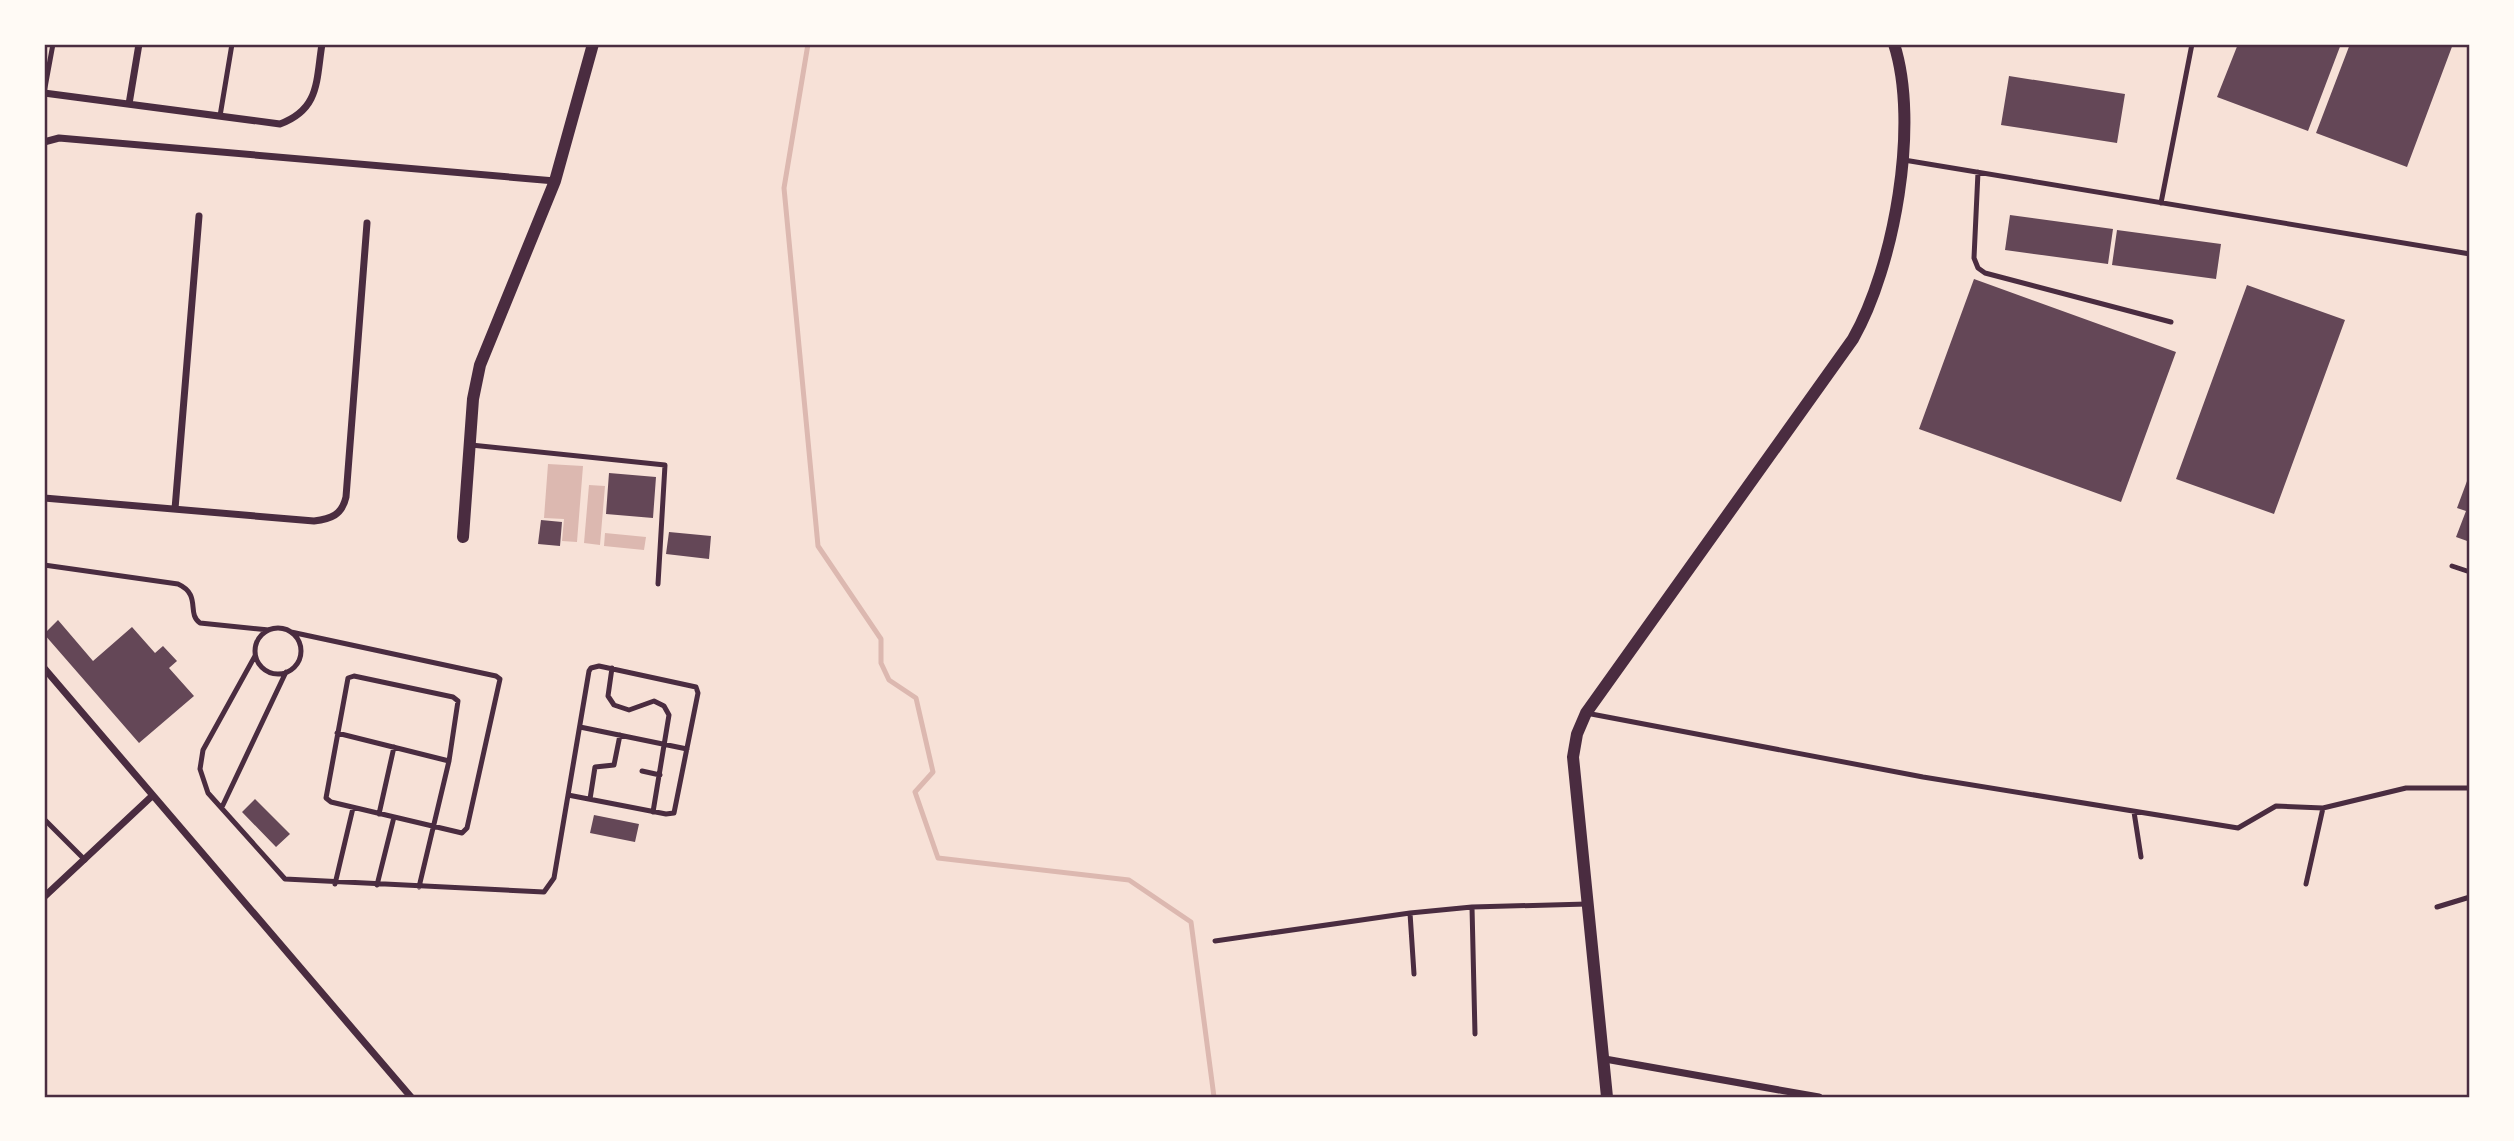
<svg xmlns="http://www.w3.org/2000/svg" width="2514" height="1141" viewBox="0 0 2514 1141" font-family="Jost,sans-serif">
<rect width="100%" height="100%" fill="#f7e1d7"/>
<path fill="#dcb8b0" d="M548,464l35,2 -6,76 -15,-1 2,-22 -20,-1z
M589,485l16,1 -5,59 -16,-2z
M605,533l41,4 -2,13 -40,-4z"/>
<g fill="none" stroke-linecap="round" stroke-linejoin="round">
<path stroke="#dcb8b0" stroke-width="5" d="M808,44l-24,144 34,358 63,93v24l8,17 27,18 17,74 -18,20 23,66 191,22 62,42 23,175"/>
</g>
<path fill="#644757" d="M2238,44h103l-33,87 -91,-34z
M2350,44h103l-46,123 -91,-34z
M2009,76l116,18 -8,49 -116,-18z
M2010,215l103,14 -5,35 -103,-14z
M2117,230l104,14 -5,35 -104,-14z
M1974,279l202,73 -55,150 -202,-73z
M2247,285l98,35 -71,194 -98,-35z
M609,473l47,4 -3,41 -47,-4z
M2470,473v69l-14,-5 10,-26 -9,-3z
M541,520l21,2 -2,24 -22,-2z
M669,532l42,4 -2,23 -43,-5z
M58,620l35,41 39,-34 23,26 8,-7 14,15 -8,7 25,28 -55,47 -95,-109z
M255,799l35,35 -14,13 -34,-35z
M594,815l45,9 -4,18 -45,-9z"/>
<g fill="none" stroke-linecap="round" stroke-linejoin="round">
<path stroke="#4a2c40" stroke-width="5" d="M44,93l9,-49
M220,116l12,-72
M1904,160l566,94
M1978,172l-4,86 4,10 7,5 186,49
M2161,203l31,-159
M471,445l194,20 -7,119
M44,565l134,19c24,11 8,29 22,39l69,7
M2452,566l18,6
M255 651a23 23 0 1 1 46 0a23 23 0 1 1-46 0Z
M291,632l205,44 4,3 -33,149 -5,5 -131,-31 -5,-4 22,-120 6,-2 99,21 5,4 -9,60 -30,126
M255,656l-52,94 -3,19 8,24 77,86 259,13 10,-14 35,-207 2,-3 8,-2 97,21 2,6 -24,120 -8,1 -98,-19
M612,668l-4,28 6,9 15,5 25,-9 10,5 5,9 -16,97
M1586,713l337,64 315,51 38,-22 47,2 83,-20h64
M580,727l107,22
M337,733l112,28
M642,771l18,4
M590,799l5,-32 19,-2 6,-30
M222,807l64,-135
M2134,812l7,45
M379,814l15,-67
M44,819l41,41
M335,884l18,-76
M2306,884l17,-76
M377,885l17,-68
M1472,907l3,127
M2437,907l33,-10
M1410,913l4,61
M1215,941l195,-28 62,-6 115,-3"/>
<path stroke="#4a2c40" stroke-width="7" d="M44,93l236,31c40,-15 36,-43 42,-80
M129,104l10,-60
M44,142l15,-4 496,43
M44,498l270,23c17,-2 28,-6 32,-24l21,-274
M175,509l24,-293
M44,668l367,429
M44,897l108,-101
M1605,1059l214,38"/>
<path stroke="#4a2c40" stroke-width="12" d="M463,537l10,-138 7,-34 75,-184 38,-137
M1607,1097l-34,-340 4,-23 9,-21 267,-374c41,-72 67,-215 41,-295"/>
</g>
<rect width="2514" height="1141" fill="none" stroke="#fffaf5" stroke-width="91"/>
<rect x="46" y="46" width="2422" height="1050" fill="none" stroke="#4a2c40" stroke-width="2.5"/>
</svg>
